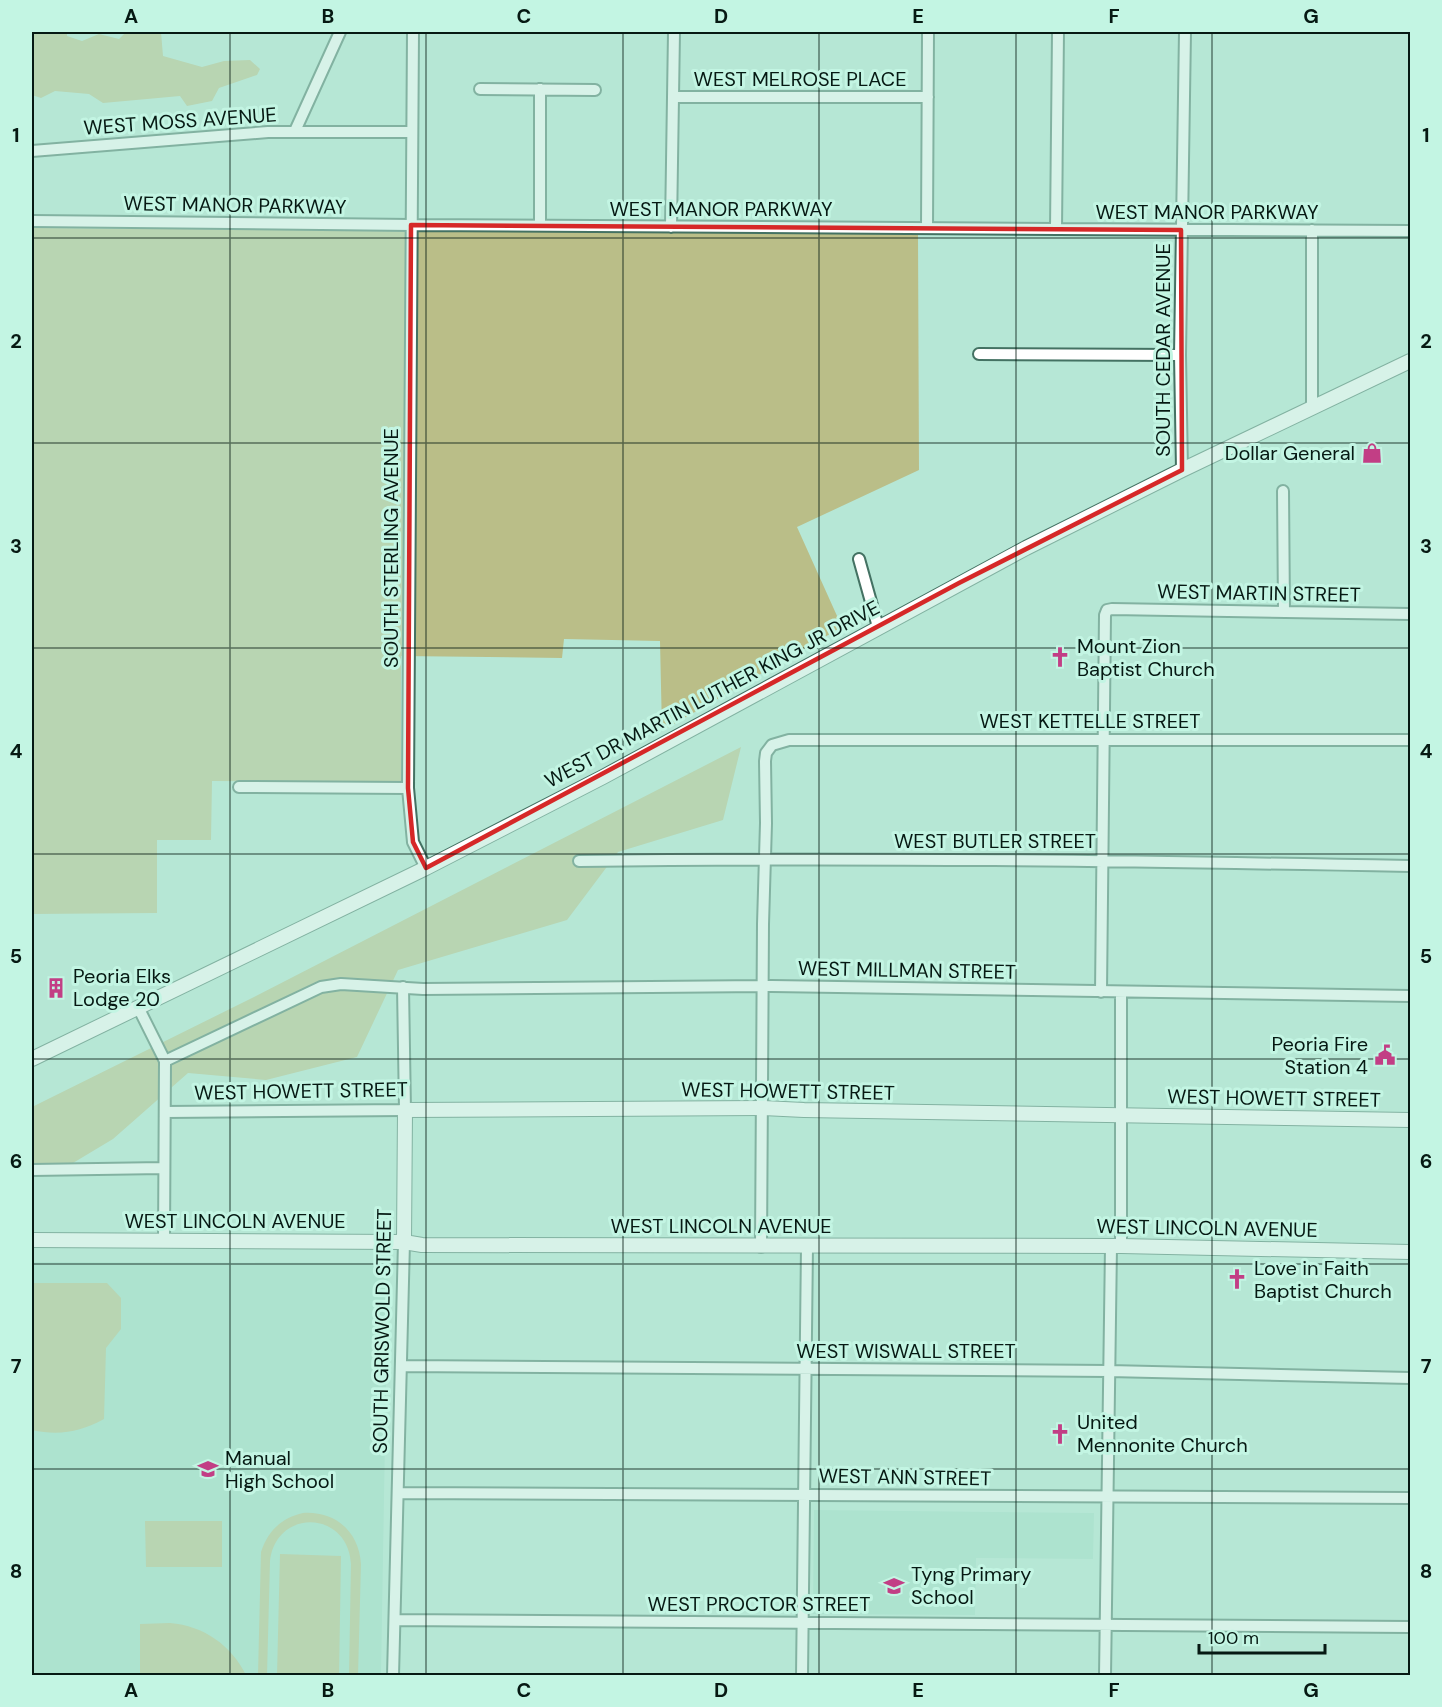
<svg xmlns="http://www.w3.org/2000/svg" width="1442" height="1707" viewBox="0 0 1442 1707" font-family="'DM Sans',sans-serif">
<rect width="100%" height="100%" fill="#b6e7d6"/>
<path fill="#a2ddc8" d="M32,1262l356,1 -7,412 -349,1z
M814,1510l280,3 -1,46 -117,-1 -1,57 -162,-1z"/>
<path fill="#babe88" d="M32,32h35v4l15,5 17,-7 20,5 7,-7h35l2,24 39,11 22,-6 26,-1 10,9 -3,6 -38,13 -7,13 -25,5 -7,-10 -77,7 -14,-9 -34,-3 -14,7 -9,-3z
M32,228l886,6 1,236 -122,57 45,100 -180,104 -2,-90 -96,-2 -2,19 -161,-2v126l-189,-1 -1,59h-54v73l-125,1z
M741,747l-18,73 -105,32 -51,68 -169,50 -41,87 -91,23 -78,-7 -75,66 -60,36h-21v-68l220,-109z
M32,1283h75l14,15v31l-15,19 -2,71c-24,13 -45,17 -72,11z
M303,1513c33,-2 56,19 58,51l-3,111h-9l2,-111c-3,-54 -75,-56 -81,-3l-3,114h-9l3,-123c7,-21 20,-34 42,-39z
M145,1521h77v46h-76z
M280,1554l61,2 -2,119h-62z
M170,1623c34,3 61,22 76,52h-106v-51z"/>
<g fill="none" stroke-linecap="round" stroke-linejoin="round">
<g stroke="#447263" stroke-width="14">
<path id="minor" d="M413,32l-5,756 5,54 13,26
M480,89l115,1
M673,97h255
M295,131l45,-99
M32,151l236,-19h144
M32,221l379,4 999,6
M540,225v-136
M671,227l3,-195
M927,228l1,-196
M1056,229l2,-197
M1312,230v177
M979,354l201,1
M1182,470l-2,-115 5,-323
M1283,491l1,120
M859,559l19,68
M239,787l169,1
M579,861c277,-4 554,0 831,5
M1101,992l4,-377 2,-5 5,-1 298,5
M1121,992v254
M139,1009l26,52 -1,179
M165,1061l156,-74 20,-3 82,5 349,-3 638,10
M165,1112l240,-2 -2,-123
M32,1170l131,-2
M761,1247l2,-323 3,-101 -1,-62 1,-8 6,-8 17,-5h621
M402,1366l707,5 301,7
M398,1493l1012,5
M395,1620l1015,7
M393,1676l11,-434
M802,1676l5,-430
M1105,1676l6,-430"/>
</g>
<g stroke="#447263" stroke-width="16">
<path id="major" d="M32,1059l394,-191 177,-91 423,-229 156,-78 228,-109
M32,1240l372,2 18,3 699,1 289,6
M404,1242l1,-132 358,-2 41,2 606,10"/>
</g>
<use href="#minor" stroke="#fff" stroke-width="10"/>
<use href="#major" stroke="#fff" stroke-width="14"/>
</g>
<path d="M0 0H1442V1707H0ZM411,225l770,5 1,240 -223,113 -533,285 -13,-26 -5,-54z" fill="#b6e7d6" fill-opacity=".55" fill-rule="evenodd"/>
<path fill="none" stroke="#d62828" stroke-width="4.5" stroke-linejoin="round" d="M411,225l770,5 1,240 -223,113 -533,285 -13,-26 -5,-54z"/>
<path fill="none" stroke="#061913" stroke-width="1.5" stroke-opacity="0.55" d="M230,32v1644M426,32v1644M623,32v1644M819,32v1644M1016,32v1644M1212,32v1644M32,238h1378M32,443h1378M32,648h1378M32,854h1378M32,1059h1378M32,1264h1378M32,1469h1378"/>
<defs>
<g id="shop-bare" transform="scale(1.62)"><path d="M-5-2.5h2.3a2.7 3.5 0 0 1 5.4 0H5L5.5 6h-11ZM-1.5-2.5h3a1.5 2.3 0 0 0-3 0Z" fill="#c23e85" stroke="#c3f5e3" stroke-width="2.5" paint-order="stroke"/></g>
<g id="church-bare" transform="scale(1.62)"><path d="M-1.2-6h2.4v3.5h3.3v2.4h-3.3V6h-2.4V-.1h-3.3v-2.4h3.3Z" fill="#c23e85" stroke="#c3f5e3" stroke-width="2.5" paint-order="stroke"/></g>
<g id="building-bare" transform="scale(1.62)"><path d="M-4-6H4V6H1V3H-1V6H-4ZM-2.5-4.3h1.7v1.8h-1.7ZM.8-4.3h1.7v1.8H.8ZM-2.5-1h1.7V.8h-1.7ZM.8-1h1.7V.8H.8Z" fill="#c23e85" stroke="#c3f5e3" stroke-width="2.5" paint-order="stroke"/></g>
<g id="civic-bare" transform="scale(1.62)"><path d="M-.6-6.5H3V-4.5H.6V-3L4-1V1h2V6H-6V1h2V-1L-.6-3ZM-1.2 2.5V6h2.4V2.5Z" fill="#c23e85" stroke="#c3f5e3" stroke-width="2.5" paint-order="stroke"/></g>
<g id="school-bare" transform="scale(1.62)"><path d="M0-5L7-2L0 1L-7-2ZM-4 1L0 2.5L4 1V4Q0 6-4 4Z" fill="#c23e85" stroke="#c3f5e3" stroke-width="2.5" paint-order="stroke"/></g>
</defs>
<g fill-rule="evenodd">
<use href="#shop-bare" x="1372" y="453"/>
<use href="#church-bare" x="1060" y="657"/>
<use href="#building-bare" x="56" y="988"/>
<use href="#civic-bare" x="1385" y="1055"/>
<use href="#church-bare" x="1237" y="1279"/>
<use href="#church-bare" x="1060" y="1434"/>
<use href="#school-bare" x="208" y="1469"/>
<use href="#school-bare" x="894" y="1586"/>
</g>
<g text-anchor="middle" stroke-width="6" stroke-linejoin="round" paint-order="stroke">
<g font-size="20" fill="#061913" stroke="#c3f5e3">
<text x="800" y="86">WEST MELROSE PLACE</text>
<text transform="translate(180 121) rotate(-4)" y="7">WEST MOSS AVENUE</text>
<text transform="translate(235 205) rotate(1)" y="7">WEST MANOR PARKWAY</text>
<text x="721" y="216">WEST MANOR PARKWAY</text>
<text x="1207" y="219">WEST MANOR PARKWAY</text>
<text transform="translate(1163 350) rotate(-90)" y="7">SOUTH CEDAR AVENUE</text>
<text transform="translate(391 548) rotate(-90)" y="7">SOUTH STERLING AVENUE</text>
<text transform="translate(1259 593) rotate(1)" y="7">WEST MARTIN STREET</text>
<text transform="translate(712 694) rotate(-28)" y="7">WEST DR MARTIN LUTHER KING JR DRIVE</text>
<text x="1090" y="728">WEST KETTELLE STREET</text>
<text x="995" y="848">WEST BUTLER STREET</text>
<text transform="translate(907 970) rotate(1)" y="7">WEST MILLMAN STREET</text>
<text transform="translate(301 1091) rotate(-1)" y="7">WEST HOWETT STREET</text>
<text transform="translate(788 1091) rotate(1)" y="7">WEST HOWETT STREET</text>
<text transform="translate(1274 1098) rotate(1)" y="7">WEST HOWETT STREET</text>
<text x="235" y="1228">WEST LINCOLN AVENUE</text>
<text x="721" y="1233">WEST LINCOLN AVENUE</text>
<text transform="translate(1207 1228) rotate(1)" y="7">WEST LINCOLN AVENUE</text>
<text transform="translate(382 1331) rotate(-89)" y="7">SOUTH GRISWOLD STREET</text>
<text x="906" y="1358">WEST WISWALL STREET</text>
<text transform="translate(905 1477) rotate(1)" y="7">WEST ANN STREET</text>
<text x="759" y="1611">WEST PROCTOR STREET</text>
</g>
<g font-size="20" fill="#061913" stroke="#c3f5e3" text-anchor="start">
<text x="1355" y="460" text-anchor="end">Dollar General</text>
<text x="1077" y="653">Mount Zion<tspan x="1077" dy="23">Baptist Church</tspan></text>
<text x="73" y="983">Peoria Elks<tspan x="73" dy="23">Lodge 20</tspan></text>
<text x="1368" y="1051" text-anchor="end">Peoria Fire<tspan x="1368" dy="23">Station 4</tspan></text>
<text x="1254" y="1275">Love in Faith<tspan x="1254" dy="23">Baptist Church</tspan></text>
<text x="1077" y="1429">United<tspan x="1077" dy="23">Mennonite Church</tspan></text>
<text x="225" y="1465">Manual<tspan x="225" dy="23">High School</tspan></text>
<text x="911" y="1581">Tyng Primary<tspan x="911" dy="23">School</tspan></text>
</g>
</g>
<rect width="1442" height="1707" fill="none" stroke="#c3f5e3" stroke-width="66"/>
<path d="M1199 1644v9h126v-9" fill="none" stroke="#061913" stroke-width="3"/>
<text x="1208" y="1644" font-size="18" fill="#061913" stroke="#c3f5e3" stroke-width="4.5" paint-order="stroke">100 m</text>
<rect x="33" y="33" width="1376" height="1641" fill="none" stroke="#061913" stroke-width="2"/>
<g font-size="20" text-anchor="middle" font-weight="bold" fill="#061913">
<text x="131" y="23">A</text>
<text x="328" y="23">B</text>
<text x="524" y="23">C</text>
<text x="721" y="23">D</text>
<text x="918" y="23">E</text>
<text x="1114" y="23">F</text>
<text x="1311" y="23">G</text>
<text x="16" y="142">1</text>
<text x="1426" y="142">1</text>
<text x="16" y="348">2</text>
<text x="1426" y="348">2</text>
<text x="16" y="553">3</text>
<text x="1426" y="553">3</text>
<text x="16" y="758">4</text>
<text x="1426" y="758">4</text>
<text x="16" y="963">5</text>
<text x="1426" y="963">5</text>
<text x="16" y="1168">6</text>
<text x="1426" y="1168">6</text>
<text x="16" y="1373">7</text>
<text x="1426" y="1373">7</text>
<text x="16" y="1578">8</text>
<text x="1426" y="1578">8</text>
<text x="131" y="1697">A</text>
<text x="328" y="1697">B</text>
<text x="524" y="1697">C</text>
<text x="721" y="1697">D</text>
<text x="918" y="1697">E</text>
<text x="1114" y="1697">F</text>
<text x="1311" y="1697">G</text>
</g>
</svg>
